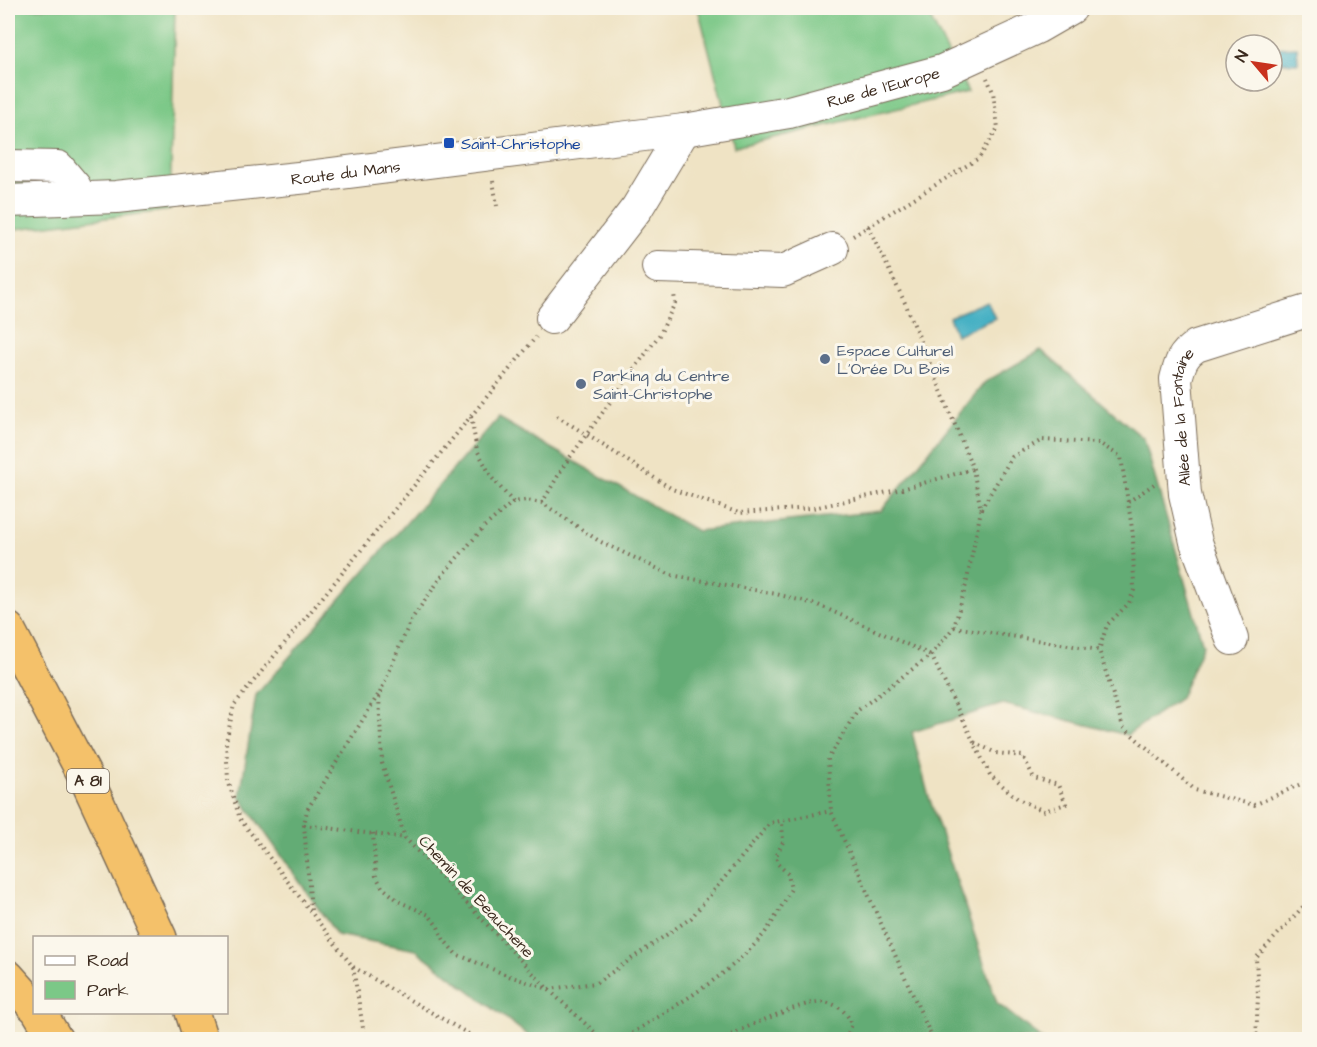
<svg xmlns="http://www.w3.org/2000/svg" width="1317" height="1047" viewBox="0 0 1317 1047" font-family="'Architects Daughter',sans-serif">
<rect width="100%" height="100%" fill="#fbf7ec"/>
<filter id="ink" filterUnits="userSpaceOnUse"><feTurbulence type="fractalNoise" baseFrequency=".0167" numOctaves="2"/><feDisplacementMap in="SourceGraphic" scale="12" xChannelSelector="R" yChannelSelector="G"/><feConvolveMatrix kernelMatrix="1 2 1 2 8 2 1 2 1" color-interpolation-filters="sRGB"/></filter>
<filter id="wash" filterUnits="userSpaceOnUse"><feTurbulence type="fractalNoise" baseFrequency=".008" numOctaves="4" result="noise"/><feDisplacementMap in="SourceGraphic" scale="24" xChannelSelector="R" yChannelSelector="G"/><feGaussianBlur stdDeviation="1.35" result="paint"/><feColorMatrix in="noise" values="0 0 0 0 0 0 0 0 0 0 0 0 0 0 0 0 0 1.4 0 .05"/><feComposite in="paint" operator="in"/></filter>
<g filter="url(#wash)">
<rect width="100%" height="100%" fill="#efe3c4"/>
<path fill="#7bc887" stroke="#5b7952" stroke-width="1.5" d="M8,8h167l-5,202 -162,20z
M698,8h227l43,84 -234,55z"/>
<path fill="#64ac74" stroke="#506b49" stroke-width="1.5" d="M1041,350l103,89 59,206 -23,53 -53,37 -124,-31 -91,28 16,62 69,209 45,36h-509l-117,-89 -79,-15 -97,-138 16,-102 242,-277 199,113 184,-20 104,-129z"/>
<path fill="#46b1c4" stroke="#406e71" stroke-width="1.5" d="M1297,47l1,16 -26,-1v-14z
M987,301l8,17 -39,17 -7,-18z"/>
</g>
<g filter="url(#ink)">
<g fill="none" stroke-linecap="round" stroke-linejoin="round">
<g stroke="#7a6b58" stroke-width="34">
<g id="minor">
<path d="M8,166l50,1 17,20 5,11"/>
<path id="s1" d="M8,201l108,-4 192,-20 376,-47 105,-18 153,-41 96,-44 33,-19"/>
<path d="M658,267l125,4 49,-22"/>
<path d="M552,318l85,-110 47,-78"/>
<path id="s2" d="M1232,639l-36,-97 -11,-48 -9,-115c4,-15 6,-24 20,-33l114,-36"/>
</g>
</g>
<g stroke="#7a6b58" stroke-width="36">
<path id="highway" d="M8,629l79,151 73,158
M8,977l26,29
M39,1012l17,28
M192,1012l9,28"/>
</g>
<path stroke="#7a6b58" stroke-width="4" stroke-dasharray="1.5 4.5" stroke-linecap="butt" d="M493,181l4,25
M868,226l38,79 67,164 8,41 -15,75 -12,42 -23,28 -74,56 -29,48 3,52 102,229
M853,236l126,-78 19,-30 -5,-36 -6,-14
M557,416l115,73 67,24 74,-5 89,-19 71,-20
M471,417l6,33 15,28 21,24
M1128,502l29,-20
M542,503l23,-39 95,-130 15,-31 -1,-10
M981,509l31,-52 30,-17 57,3 22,14 12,78 1,55 -5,13 -22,22 -8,25
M954,627l145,23 24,77 72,63 59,15 56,-25
M931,655l59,120 28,24 26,12 22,-7 -8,-19 -24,-7 -11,-22 -27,-3 -23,-11
M304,825l101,13
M373,833l3,43 6,11 18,15 29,13 9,12 6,13 12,14 53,22 39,13 48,-6 95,-65 79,-95 61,-12
M311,910l-7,-85 3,-15 71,-115
M353,967l12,73
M479,1040l-126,-73 -113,-148 -12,-39 -2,-38 8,-37 302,-368
M603,1040l-55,-51 -143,-151 -23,-75 -3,-68 32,-75 34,-48 39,-45 29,-25 14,-2 15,3 57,38 72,34 105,19 42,11 113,50
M622,1040c46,-31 96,-56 134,-97 15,-15 25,-36 35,-54l-3,-15 -10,-10 -2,-8 7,-14 -1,-21
M721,1040c18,-10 82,-39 100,-38 14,0 27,10 31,23l-4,8 -7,7
M1256,1040l2,-44 -2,-38 54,-59"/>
<use href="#minor" stroke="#fff" stroke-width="32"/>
<use href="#highway" stroke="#f4c16a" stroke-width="33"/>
</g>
</g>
<rect fill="#1a4fb4" stroke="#fbf7ec" stroke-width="2" x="443" y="137" width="12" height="12" rx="3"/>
<g fill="#5c6f8a" stroke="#fbf7ec" stroke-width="2">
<circle cx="825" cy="359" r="6"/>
<circle cx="581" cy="384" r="6"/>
</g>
<g text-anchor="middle" stroke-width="6" stroke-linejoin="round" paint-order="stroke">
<rect fill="#fbf7ec" stroke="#75685c" stroke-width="1.5" x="67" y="769" width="42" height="24" rx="4.5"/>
<g font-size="15" font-weight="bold" fill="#3b2a1e">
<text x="88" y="786">A 81</text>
</g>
<g font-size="16" fill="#3b2a1e" stroke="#fbf7ec">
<text dy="6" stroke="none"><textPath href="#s1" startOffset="884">Rue de l'Europe</textPath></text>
<text dy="6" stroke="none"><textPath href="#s1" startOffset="339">Route du Mans</textPath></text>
<text dy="6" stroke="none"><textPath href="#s2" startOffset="231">Allée de la Fontaine</textPath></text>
<text transform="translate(477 896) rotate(47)" y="6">Chemin de Beauchene</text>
</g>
<g font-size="16" fill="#164399" stroke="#fbf7ec" text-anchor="start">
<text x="461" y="149">Saint-Christophe</text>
</g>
<g font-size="16" fill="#4e5e75" stroke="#fbf7ec" text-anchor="start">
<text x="837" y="356">Espace Culturel<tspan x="837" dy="18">L'Orée Du Bois</tspan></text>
<text x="593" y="381">Parking du Centre<tspan x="593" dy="18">Saint-Christophe</tspan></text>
</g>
</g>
<rect width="1317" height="1047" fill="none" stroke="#fbf7ec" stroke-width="30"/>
<rect x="33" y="936" width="195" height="78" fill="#fbf7ec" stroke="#aea59a" stroke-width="1.5"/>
<rect x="45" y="956" width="30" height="9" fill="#ffffff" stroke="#aea59a" stroke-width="1.5"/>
<text x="87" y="966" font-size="18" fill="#3b2a1e">Road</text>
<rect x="45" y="981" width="30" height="18" fill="#7bc887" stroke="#aea59a" stroke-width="1.5"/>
<text x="87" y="996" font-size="18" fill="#3b2a1e">Park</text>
<g transform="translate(1254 63) rotate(299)"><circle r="28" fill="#fbf7ec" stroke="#aea59a" stroke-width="1.5"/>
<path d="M0-4.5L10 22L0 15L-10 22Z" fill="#c8321e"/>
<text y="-9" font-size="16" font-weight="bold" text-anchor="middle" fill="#3b2a1e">N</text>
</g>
</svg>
